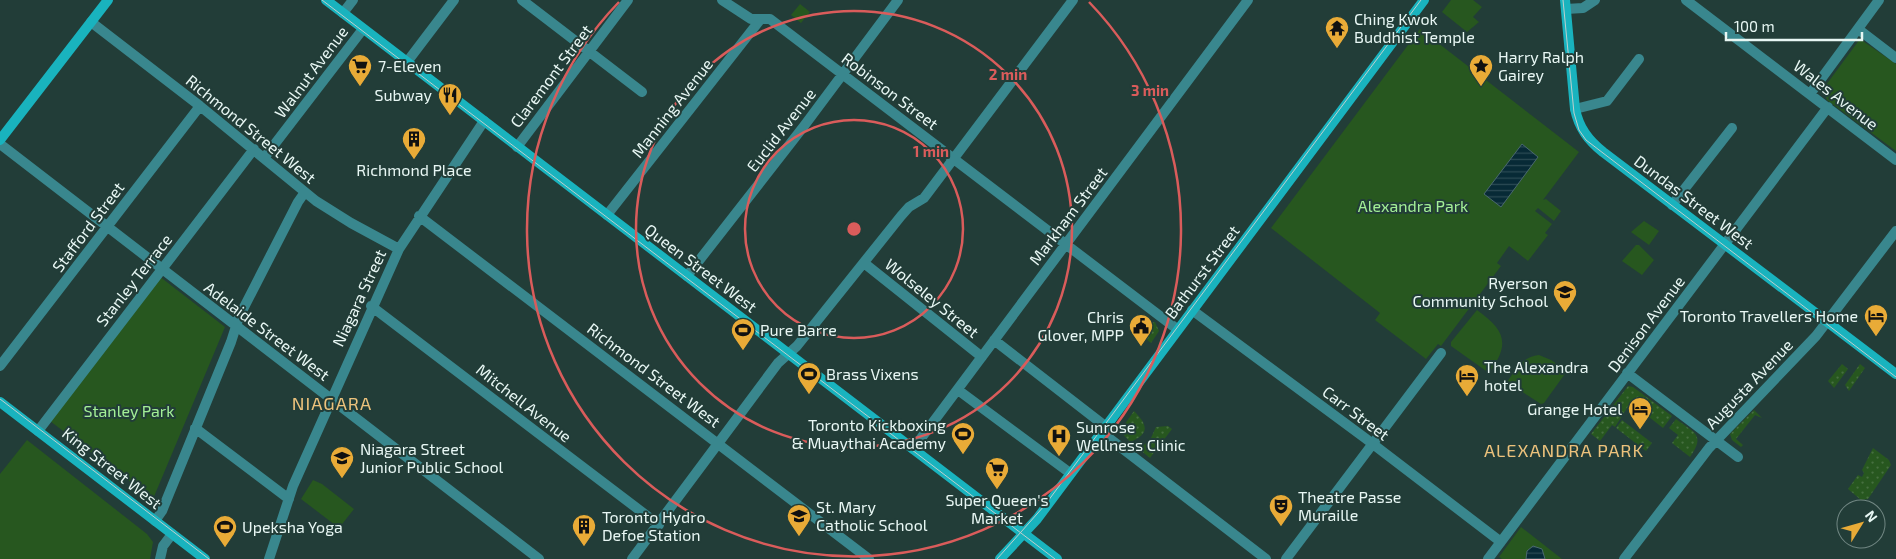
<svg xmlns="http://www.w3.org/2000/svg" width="1896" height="559" viewBox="0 0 1896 559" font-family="'Exo 2',sans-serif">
<defs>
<pattern id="grass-dots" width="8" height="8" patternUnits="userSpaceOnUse" patternTransform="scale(1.25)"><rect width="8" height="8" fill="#27571f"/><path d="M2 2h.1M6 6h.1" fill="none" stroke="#467040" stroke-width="1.8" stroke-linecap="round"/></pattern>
<pattern id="water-rules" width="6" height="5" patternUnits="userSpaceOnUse" patternTransform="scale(1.25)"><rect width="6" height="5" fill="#072a36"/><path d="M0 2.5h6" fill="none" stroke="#2b4a54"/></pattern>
</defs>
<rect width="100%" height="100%" fill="#223d38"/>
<path fill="url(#grass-dots)" d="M1155,322l4,9 -8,12 -11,-9 8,-11z
M1842,364l6,5 -14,19 -6,-7z
M1860,364l5,4 -16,23 -4,-6z
M1628,386l5,1 39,29 -9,12 -28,-22 -2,2 -4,-3 -14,22 -3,-2 -12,16 -9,-7z
M1754,410l8,8 -7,-3 -19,24 7,6 -2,2 -9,-7 -2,-6z
M1134,411c14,14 16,23 -4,31l-10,-11z
M1676,419c18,14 30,15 14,38l-18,-14 6,-8 -9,-7z
M1622,420l30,23 -6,8 -30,-23z
M1168,426l4,3 -22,29 -11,-9 11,-9 6,-13z
M1873,448l16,12 2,5 -23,34 -7,1 -13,-11 10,-14 4,2 2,-4 -2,-3z"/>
<path fill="#27571f" d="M1451,0h22l9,7 -9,10 6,5 -12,10 -25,-20z
M800,4l10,8 -9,11 -10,-8z
M1420,29l159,123 -36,48 3,-1 15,12 -7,10 -16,-13 -3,3 17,13 -7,9 3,2 -20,26 -19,-15 -12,17 4,3 -60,80 -3,-2 -12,15 -51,-39 5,-7 -109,-85z
M1860,39l36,25v87l-69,-51 -4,-11z
M1644,221l15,10 -10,14 -18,-13z
M1636,245h3l15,15 -12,15 -20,-14z
M159,276l66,51 -72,172 -103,-78z
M1477,310c29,21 33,34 12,63l-38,-27v-4z
M1539,355l12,5 16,11 -23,32 -3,1 -34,-22c9,-13 15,-25 32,-27z
M27,440l120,94 6,8 -3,17h-150v-85z
M313,480l9,4 32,25 -15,19 -38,-29z
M1521,527l41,32h-60l-3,-2z"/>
<path fill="url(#water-rules)" stroke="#4a686f" d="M1522,144l16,13 -37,50 -17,-13z
M1533,546l9,3 3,10h-19l1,-8z"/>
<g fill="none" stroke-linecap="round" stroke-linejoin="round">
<path stroke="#39878e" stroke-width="10" d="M522,0l120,92
M722,0l29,19h19l407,310
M1686,0l210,160
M1566,9l17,-1 12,-8
M343,13l10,-13
M91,22l109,84 116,95 35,22 48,26
M1858,29l38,29
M407,62l47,-62
M1810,94l69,-94
M1575,109l32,-8 32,-42
M0,144l539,415
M517,147l111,-147
M264,158l99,-129
M1672,205l60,-77
M607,215l153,-195
M419,216l450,343
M864,263l118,94
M687,276l117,-150 94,-126
M371,306l288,219
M1192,310l173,128 136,104
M994,340l111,86
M0,366l200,-260
M1627,373l111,84
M958,390l112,83
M195,428l94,71
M38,431l216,-282
M1101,432l165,127
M913,449l335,-449
M155,521l7,-10 69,-169 8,-25 59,-115 7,-10
M160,559l3,-13 9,-12
M269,559l24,-73 106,-237 85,-128
M632,559l146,-196 19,-17 104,-130 8,-9 15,-9 149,-198
M1286,559l155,-206
M1488,559l340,-452
M1624,559l85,-111 107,-112 80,-105"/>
<path stroke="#19b3be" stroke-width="10" d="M326,0l731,559
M1565,0l10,109c4,19 13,31 28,43l293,222
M0,140l108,-140
M0,402l205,157
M1000,559l37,-40 387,-519"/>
<path stroke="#bed0cd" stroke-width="1" d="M322,0l733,559
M1563,0l11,113 5,17 7,10 310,237
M0,399l209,160
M997,559l48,-54 376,-505"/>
</g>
<g fill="none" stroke="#da5c5b" stroke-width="2.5">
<circle cx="854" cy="229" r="109"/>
<circle cx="854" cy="229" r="218"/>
<path d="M1089 2A327 327 0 1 1 619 2"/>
</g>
<defs>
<g id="temple-pin" transform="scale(1.25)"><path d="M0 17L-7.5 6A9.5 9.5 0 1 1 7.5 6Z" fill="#e9ab37" stroke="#223d38"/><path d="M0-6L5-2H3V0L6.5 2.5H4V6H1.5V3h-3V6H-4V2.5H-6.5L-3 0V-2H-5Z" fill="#111"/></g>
<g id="supermarket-pin" transform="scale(1.25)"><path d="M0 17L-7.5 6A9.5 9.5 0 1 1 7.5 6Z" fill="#e9ab37" stroke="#223d38"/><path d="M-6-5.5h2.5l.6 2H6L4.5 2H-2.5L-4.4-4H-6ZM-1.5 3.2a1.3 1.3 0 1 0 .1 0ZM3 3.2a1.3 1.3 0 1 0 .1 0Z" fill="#111"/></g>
<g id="sight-pin" transform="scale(1.25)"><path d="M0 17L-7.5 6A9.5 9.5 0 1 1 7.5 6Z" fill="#e9ab37" stroke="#223d38"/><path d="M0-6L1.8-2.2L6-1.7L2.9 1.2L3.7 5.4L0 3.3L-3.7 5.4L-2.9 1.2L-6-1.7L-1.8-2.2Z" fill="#111"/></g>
<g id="restaurant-pin" transform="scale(1.25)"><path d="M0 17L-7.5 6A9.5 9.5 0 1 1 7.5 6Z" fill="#e9ab37" stroke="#223d38"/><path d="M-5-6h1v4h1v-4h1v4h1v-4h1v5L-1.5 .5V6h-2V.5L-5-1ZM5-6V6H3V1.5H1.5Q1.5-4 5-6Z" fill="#111"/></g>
<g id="building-pin" transform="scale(1.25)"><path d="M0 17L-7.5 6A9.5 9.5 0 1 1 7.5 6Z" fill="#e9ab37" stroke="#223d38"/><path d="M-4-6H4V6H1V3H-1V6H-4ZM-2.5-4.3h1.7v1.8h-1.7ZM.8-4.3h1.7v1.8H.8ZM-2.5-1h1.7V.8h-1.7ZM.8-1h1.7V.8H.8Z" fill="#111"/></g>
<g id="school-pin" transform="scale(1.25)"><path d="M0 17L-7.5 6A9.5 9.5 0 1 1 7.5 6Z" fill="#e9ab37" stroke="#223d38"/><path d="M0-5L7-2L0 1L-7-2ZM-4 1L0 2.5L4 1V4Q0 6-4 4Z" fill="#111"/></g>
<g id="hotel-pin" transform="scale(1.25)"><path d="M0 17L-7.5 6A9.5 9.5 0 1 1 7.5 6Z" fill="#e9ab37" stroke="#223d38"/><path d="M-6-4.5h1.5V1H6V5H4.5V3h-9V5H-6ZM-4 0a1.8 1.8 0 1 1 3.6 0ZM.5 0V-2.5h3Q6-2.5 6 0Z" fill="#111"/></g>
<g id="civic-pin" transform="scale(1.25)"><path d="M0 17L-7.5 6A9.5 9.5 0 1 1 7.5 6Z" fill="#e9ab37" stroke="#223d38"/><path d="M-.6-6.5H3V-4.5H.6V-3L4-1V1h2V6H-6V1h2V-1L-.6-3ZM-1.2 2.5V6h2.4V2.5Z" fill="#111"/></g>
<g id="stadium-pin" transform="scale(1.25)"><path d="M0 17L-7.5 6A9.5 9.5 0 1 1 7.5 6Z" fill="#e9ab37" stroke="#223d38"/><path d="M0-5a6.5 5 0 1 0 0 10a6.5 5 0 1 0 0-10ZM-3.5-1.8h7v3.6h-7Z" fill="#111"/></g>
<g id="hospital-pin" transform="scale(1.25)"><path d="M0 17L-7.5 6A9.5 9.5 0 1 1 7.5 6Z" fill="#e9ab37" stroke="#223d38"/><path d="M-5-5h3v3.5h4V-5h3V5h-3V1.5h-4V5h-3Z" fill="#111"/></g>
<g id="theatre-pin" transform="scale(1.25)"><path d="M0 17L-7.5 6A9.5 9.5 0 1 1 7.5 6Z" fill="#e9ab37" stroke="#223d38"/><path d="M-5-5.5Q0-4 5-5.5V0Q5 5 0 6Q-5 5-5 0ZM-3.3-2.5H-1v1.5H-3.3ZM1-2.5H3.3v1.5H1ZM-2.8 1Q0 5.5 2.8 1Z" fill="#111"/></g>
</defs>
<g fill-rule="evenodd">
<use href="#temple-pin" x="1337" y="28"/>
<use href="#supermarket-pin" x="360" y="66"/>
<use href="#sight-pin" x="1481" y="66"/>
<use href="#restaurant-pin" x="450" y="95"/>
<use href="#building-pin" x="414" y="139"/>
<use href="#school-pin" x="1565" y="292"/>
<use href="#hotel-pin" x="1876" y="316"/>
<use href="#civic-pin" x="1141" y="326"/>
<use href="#stadium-pin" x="743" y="330"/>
<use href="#stadium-pin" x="809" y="374"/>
<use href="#hotel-pin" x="1467" y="376"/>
<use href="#hotel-pin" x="1640" y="409"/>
<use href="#stadium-pin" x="963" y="434"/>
<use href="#hospital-pin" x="1059" y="436"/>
<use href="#school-pin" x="342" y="458"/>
<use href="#supermarket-pin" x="997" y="469"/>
<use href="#theatre-pin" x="1281" y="506"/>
<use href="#school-pin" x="799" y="516"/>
<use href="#building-pin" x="584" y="526"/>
<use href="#stadium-pin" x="225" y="527"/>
</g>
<g text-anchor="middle" stroke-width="4" stroke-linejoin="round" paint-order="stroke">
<g font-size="16" fill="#e8f7f4" stroke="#223d38" text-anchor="start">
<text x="1354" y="25">Ching Kwok<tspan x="1354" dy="18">Buddhist Temple</tspan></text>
<text x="1498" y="63">Harry Ralph<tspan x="1498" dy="18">Gairey</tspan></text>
<text x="378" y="72">7-Eleven</text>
<text x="432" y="101" text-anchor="end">Subway</text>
<text x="414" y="176" text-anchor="middle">Richmond Place</text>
<text x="1548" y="289" text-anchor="end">Ryerson<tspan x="1548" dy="18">Community School</tspan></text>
<text x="1858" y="322" text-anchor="end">Toronto Travellers Home</text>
<text x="1124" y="323" text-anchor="end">Chris<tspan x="1124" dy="18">Glover, MPP</tspan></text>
<text x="760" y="336">Pure Barre</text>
<text x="1484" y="373">The Alexandra<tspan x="1484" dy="18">hotel</tspan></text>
<text x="826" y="380">Brass Vixens</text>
<text x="1622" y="415" text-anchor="end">Grange Hotel</text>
<text x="946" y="431" text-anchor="end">Toronto Kickboxing<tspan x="946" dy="18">&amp; Muaythai Academy</tspan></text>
<text x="1076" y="433">Sunrose<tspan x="1076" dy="18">Wellness Clinic</tspan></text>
<text x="360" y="455">Niagara Street<tspan x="360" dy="18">Junior Public School</tspan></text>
<text x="1298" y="503">Theatre Passe<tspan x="1298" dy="18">Muraille</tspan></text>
<text x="997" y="506" text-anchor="middle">Super Queen's<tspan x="997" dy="18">Market</tspan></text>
<text x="816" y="513">St. Mary<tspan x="816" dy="18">Catholic School</tspan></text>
<text x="602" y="523">Toronto Hydro<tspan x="602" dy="18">Defoe Station</tspan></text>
<text x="242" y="533">Upeksha Yoga</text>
</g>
<g font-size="16" fill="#e8f7f4" stroke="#223d38">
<text transform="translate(311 72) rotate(-53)" y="6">Walnut Avenue</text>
<text transform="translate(551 76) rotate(-53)" y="6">Claremont Street</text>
<text transform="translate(890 91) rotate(37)" y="6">Robinson Street</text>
<text transform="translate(1836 95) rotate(38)" y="6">Wales Avenue</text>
<text transform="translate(672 108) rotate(-52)" y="6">Manning Avenue</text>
<text transform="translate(251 129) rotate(39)" y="6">Richmond Street West</text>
<text transform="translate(781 130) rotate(-52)" y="6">Euclid Avenue</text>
<text transform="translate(1694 202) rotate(37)" y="6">Dundas Street West</text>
<text transform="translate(1068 216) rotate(-53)" y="6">Markham Street</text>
<text transform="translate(88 227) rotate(-53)" y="6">Stafford Street</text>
<text transform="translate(701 268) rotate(37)" y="6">Queen Street West</text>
<text transform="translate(1202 272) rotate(-53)" y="6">Bathurst Street</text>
<text transform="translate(134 280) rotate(-52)" y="6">Stanley Terrace</text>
<text transform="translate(359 298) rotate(-65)" y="6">Niagara Street</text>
<text transform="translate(932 298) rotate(39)" y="6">Wolseley Street</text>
<text transform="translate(1646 324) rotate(-53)" y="6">Denison Avenue</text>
<text transform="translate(267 331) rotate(37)" y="6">Adelaide Street West</text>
<text transform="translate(654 375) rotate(37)" y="6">Richmond Street West</text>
<text transform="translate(1749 384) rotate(-46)" y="6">Augusta Avenue</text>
<text transform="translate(524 403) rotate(38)" y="6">Mitchell Avenue</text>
<text transform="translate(1356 413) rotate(37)" y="6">Carr Street</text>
<text transform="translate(112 468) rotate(38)" y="6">King Street West</text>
</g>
<g font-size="16" fill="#a3ef96" stroke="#223d38">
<text x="1413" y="212">Alexandra Park</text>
<text x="129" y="417">Stanley Park</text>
</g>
<g font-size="18" letter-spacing="1" fill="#ecc27c" stroke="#223d38">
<text x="332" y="410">NIAGARA</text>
<text x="1564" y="457">ALEXANDRA PARK</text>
</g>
</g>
<circle cx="854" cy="229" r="8" fill="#da5c5b" stroke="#223d38" stroke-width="2.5"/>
<g font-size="15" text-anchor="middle" font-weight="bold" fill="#da5c5b" stroke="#223d38" stroke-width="4" stroke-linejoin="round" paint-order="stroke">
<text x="1008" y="80">2 min</text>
<text x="1150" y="96">3 min</text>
<text x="931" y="157">1 min</text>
</g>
<g transform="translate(1861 524) rotate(53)"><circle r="24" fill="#223d38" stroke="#718783"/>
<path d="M0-4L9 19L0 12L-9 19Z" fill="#e9ab37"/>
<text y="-8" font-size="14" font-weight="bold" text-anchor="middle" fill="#e8f7f4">N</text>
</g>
<path d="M1726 32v8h136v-8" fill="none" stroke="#e8f7f4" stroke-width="2.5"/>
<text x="1734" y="32" font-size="15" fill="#e8f7f4" stroke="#223d38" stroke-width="4" paint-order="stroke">100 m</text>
</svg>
